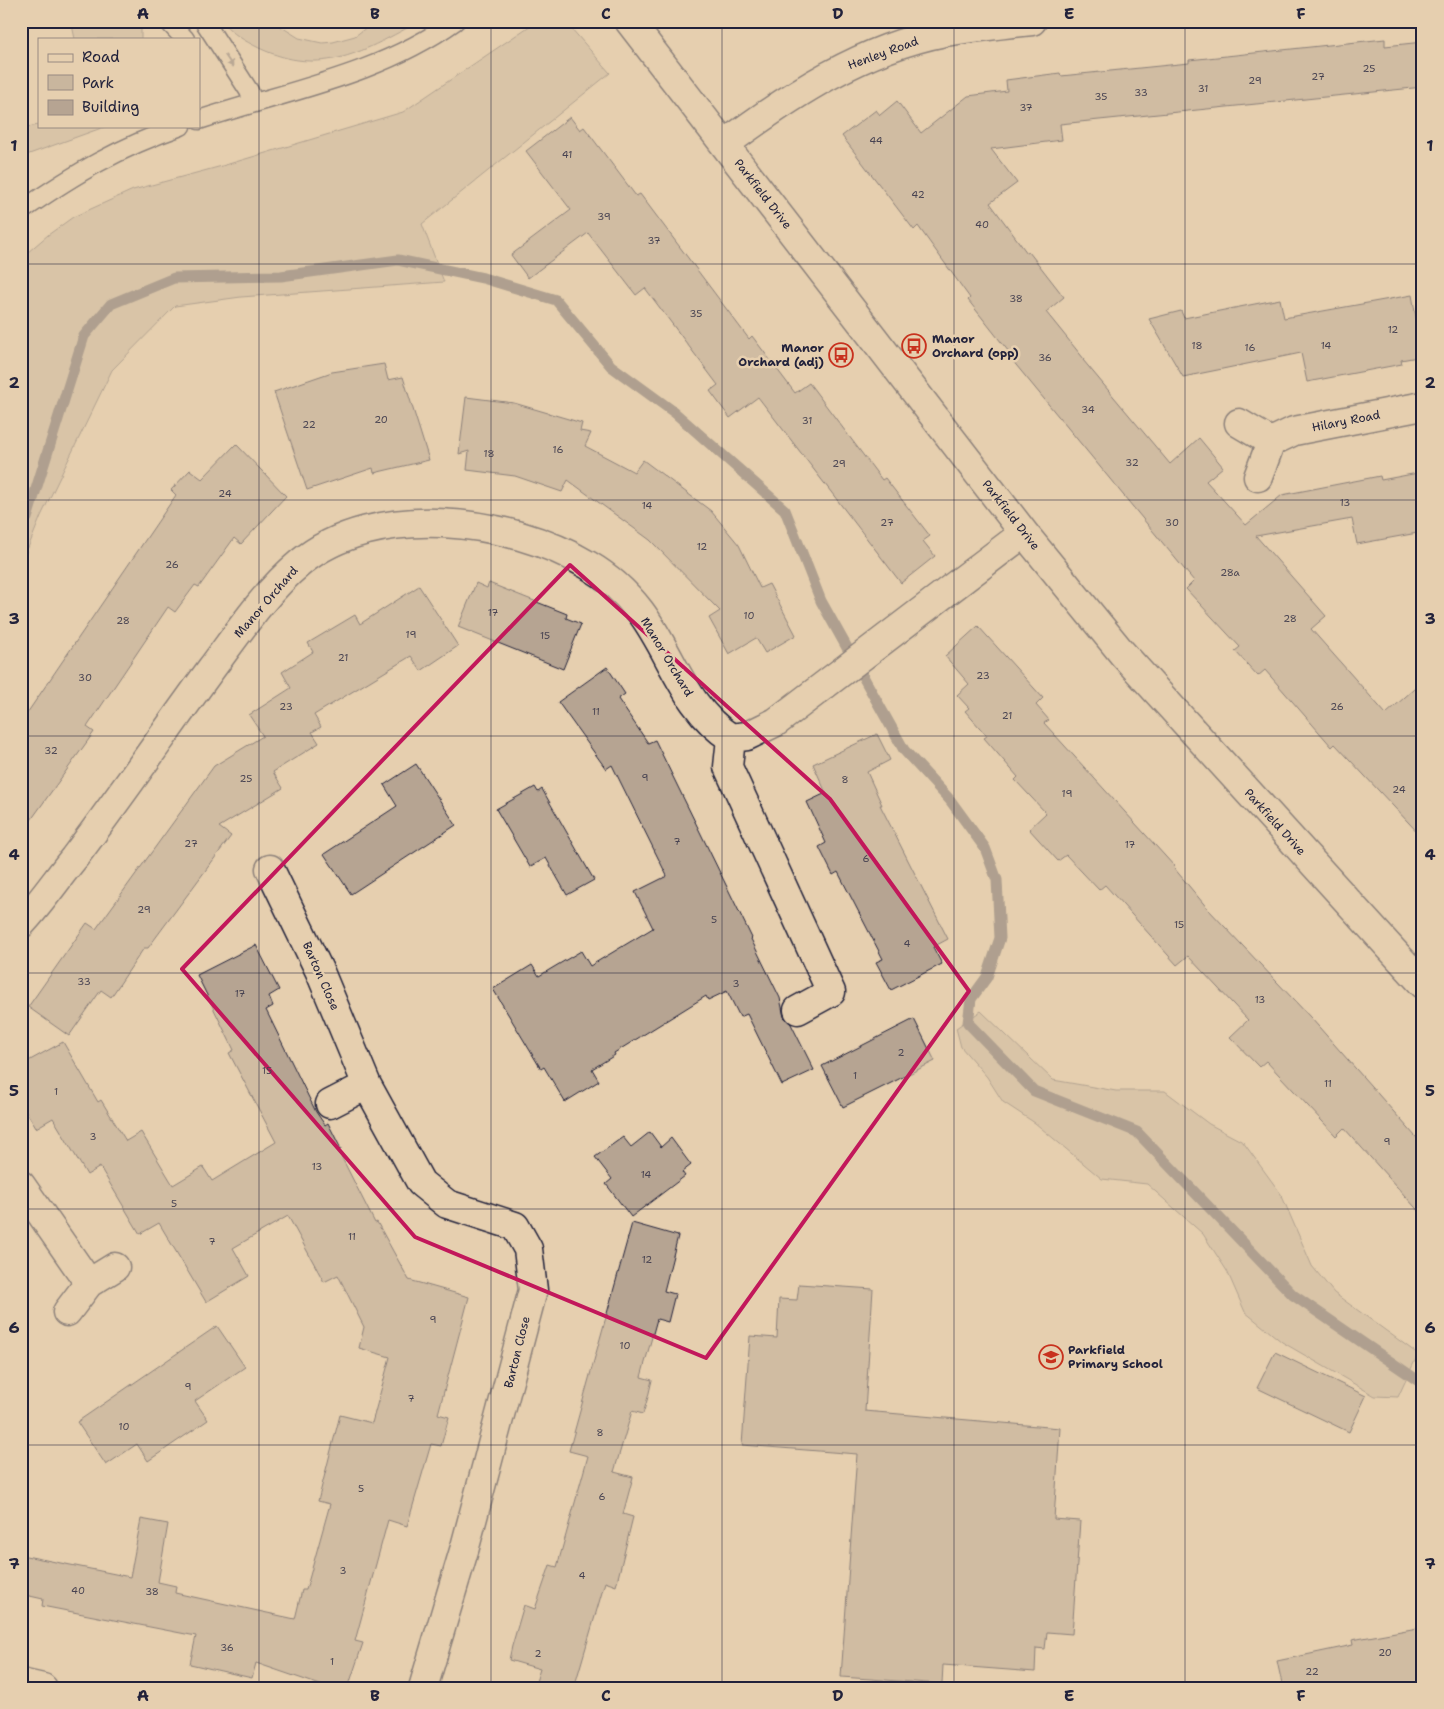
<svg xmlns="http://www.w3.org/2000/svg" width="1444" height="1709" viewBox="0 0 1444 1709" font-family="'Shantell Sans',sans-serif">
<rect width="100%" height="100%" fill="#e6cfaf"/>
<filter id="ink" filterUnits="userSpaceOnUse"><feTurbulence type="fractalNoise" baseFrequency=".02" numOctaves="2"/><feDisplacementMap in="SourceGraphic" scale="10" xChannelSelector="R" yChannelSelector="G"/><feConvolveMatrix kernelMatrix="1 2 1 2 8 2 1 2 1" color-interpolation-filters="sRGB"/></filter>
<g filter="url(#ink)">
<path fill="#c9b69e" stroke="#766c6c" d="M92,21h49v18h-66l-3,-14z
M222,21h50l27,17 23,5 11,-1 22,-6 20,-15h45c-56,30 -97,57 -161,27 -14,-7 -27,-14 -37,-27z
M537,21h23l11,7 39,45 -188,151 22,58 -203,15 -66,9 -63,64 -71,146 -20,49v-307l27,-23 25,-18 60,-27 89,-24 181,-54z
M39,125v1h68l-86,31v-29z
M981,1011l72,69 63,11h49l44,33 34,18 38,52 31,72 22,27 84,61 -20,43 -23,-1 -93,-54 -37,-30 -18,-41 -24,-37 -56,-50 -45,-5 -67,-56 -32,-21 -16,-25 -26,-30 -5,-19z"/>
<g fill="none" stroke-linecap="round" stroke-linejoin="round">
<path stroke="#6e6568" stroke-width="11" d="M21,525l6,-7 57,-182 27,-32 63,-26 107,-2 117,-16 85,18 73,22 55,66 63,46 111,98 36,91 83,149 46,50 35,48 12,32 3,58 -13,39 -16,22 -3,24 66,68 103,41 156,163 130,89"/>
</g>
<path fill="#b6a492" stroke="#22223b" d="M1385,39v7l38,-4v45l-363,37 2,16 -71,9 26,34 -27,20 37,50 2,-1 35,45 -18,15 38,47 -1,1 87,104 29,-26 24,29 -17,14 40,44 36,-30 98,-19 1,4 42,-8v60l-66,12 -5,-25 -96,17 70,80 -15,13 75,85 37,-33v157l-88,-94 -3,3 -67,-77 -7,6 -23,-25 5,-4 -54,-58 8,-8 -187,-227 2,-2 -41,-52 2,-2 -52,-72 -4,4 -72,-94 34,-26 4,5 17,-14 24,32 47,-37 39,-5 -1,-11 54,-7 1,3 128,-13v-3z
M570,117l10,13 4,-3 52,69 4,-2 109,145 3,-3 43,57 14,-10 73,97 3,-2 45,58 -7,5 12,15 -34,27 -143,-186 -28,21 -20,-27 8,-6 -73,-97 -9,7 -48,-62 -60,45 -17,-23 60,-45 -45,-59z
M1412,295l11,61 -22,4 1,4 -95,18 -6,-29 -118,24 -34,-58 32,-8 3,7 96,-19 4,19z
M384,364l4,16 15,-3 26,83 -55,13 -1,-5 -66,22 -33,-98 58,-20z
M466,397l48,6 68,20 -2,8 11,2 -6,13 49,26 9,-12 68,51 28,34 21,43 9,-4 27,51 -31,18 -9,-15 -27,16 -20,-36 11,-7 -70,-71 -82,-60 -6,12 -47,-16 -48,-6 2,-19 -10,3z
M236,444l50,52 -45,48 -7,-6 -35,49 -4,-2 -20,27 -7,-5 -81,120 7,5 -73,102v-112l155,-227 -5,-5 19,-20 12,9z
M476,583l11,5 2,-5 78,31 -1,4 15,6 -18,45 -105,-42z
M419,586l39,60 -37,25 -10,-15 -97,59 7,12 -9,5 7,11 -46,29 10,16 -64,39 12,9 -83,112h-4l-33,49 -10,-7 -32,46 -41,-29 59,-84 9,6 118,-163 49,-30 -14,-21 42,-27 -9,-16 31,-20 -5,-9 47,-28 5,9z
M978,626l65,72 -7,7 13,15 -5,3 131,144 -1,1 34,41 103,109 112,127v71l-79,-88 -8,8 -70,-75 -7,6 -29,-30 18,-17 -60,-64 -11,9 -72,-80 -6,5 -33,-35 -8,6 -29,-32 17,-16 -31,-33 3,-3 -34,-39 3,-2 -22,-25 4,-3 -12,-13 12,-11 -24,-28z
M607,667l18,27 -7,5 30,44 7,-3 97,198 -1,1 29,59 4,19 7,7 23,46 -32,15 -35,-71 -7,3 -13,-26 -19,9 -2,-4 -92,57 1,2 -23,14 7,12 -34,21 -21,-35 -3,2 -48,-80 39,-24 7,11 42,-25 9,15 63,-38 -18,-36 32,-16 -55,-111 -6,4 -48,-67z
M877,734l13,26 -23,12 15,33h-2l68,134 -15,8 9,17 -51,26 -15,-28 7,-3 -45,-87 -5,3 -14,-28 7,-4 -19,-41 19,-9 -13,-29z
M416,764l40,61 -105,69 -27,-40 73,-48 -13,-21z
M535,787l3,5 4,-3 52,91 -27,15 -21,-37 -16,9 -34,-58z
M256,945l23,45 -10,6 4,10 -7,4 50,102 9,13 3,-2 13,26 -3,1 37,73 2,-1 32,58 60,17 -31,117 11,3 -8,29 -10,-2 -24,82 -19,-6 -33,121 8,2 -15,45h-19l-73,-25 -4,15 -62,-14 6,-28 -154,-30 1,-7 -22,-5v-39l109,22 11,-58 27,5 -10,58 18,4 -1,7 120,26 7,-29h4l24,-86 -12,-3 22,-86 32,8 18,-66 -31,-9 5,-21 -26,-52 -14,7 -36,-66 -55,32 16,28 -43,26 -47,-79 -19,11 -40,-67 -13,8 -34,-57 -17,10 -15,-25v-38l42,-23 35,60 3,-2 25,41 15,-9 32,53 30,-18 9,14 64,-39 -47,-89 5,-3 -37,-75z
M914,1019l21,42 -92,46 -21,-41z
M650,1132l11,15 10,-9 20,27 -9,7 3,4 -54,41 -25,-33 6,-5 -17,-22 28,-20 8,10z
M632,1223l46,13 -14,55 11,3 -7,28 -11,-3 -16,58 11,3 -4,17 -5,17 -11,-3 -18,61 19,5 -10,37 10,3 -17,69 -11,-4 -31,106h-40l6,-19 -31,-9 3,-14 12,-41 11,4 15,-44 7,2 31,-111 -19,-5z
M799,1284l74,5 -8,122 195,17 -6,91 26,2 -8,113 -25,-2 -2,17 -9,-1 -1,24 -92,-7 -1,19 -101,-7 16,-223 -115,-9 8,-109 27,2 2,-39 18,1z
M217,1326l28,41 -50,34 13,19 -60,41 -11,-17 -31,21 -29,-43z
M1275,1352l91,44 -17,36 -92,-44z
M1423,1627v61h-140l-6,-27 76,-16 -1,-5z"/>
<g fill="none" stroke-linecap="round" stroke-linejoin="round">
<g stroke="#22223b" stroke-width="21">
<path id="service" d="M168,21l17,18
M204,21l45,70 4,11
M199,120c87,-29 179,-44 256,-99
M21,211c55,-38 97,-63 160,-85"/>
</g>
<g stroke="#22223b" stroke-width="31">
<path id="minor" d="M629,21l395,512 98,120 301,331
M725,144c66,-49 137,-96 220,-112 29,-5 58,-8 87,-11
M1239,423l32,19 -13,35
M1271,442l23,-11 129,-25
M731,738l-3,29 103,225 -33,18
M270,869l50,103 47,113 54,98 26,21 68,22 13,23 5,41 -68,257 -42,141
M21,924c19,-20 35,-44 53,-66 47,-62 91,-126 137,-189 27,-36 54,-77 89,-106 74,-62 210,-45 288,2 19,11 38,28 52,46 32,42 44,97 91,127l16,-2 29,-14 248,-189
M330,1104l37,-19
M21,1185l68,98
M67,1312l22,-29 26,-16
M21,1683l22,5"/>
</g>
<use href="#service" stroke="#e6cfaf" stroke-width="18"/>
<use href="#minor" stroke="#e6cfaf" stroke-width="28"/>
</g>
<defs><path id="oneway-solid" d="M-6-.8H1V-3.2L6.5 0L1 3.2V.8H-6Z" transform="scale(1.25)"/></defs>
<use fill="#847875" href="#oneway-solid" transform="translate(229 61) rotate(56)"/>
</g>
<path d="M0 0H1444V1709H0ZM570,565l260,234 139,192 -263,367 -291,-121 -233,-268z" fill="#e6cfaf" fill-opacity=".55" fill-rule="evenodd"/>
<path fill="none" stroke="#c2185b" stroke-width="4" stroke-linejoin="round" d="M570,565l260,234 139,192 -263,367 -291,-121 -233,-268z"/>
<path fill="none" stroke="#22223b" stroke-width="1" stroke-opacity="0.55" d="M259,21v1667M491,21v1667M722,21v1667M954,21v1667M1185,21v1667M21,264h1402M21,500h1402M21,736h1402M21,973h1402M21,1209h1402M21,1445h1402"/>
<defs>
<g id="bus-ring" transform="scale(1.25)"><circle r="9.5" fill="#e6cfaf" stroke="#c8321e" stroke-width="1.5"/><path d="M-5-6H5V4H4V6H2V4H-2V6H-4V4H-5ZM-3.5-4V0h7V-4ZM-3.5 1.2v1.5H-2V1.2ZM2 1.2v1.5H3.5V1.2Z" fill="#c8321e"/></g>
<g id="school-ring" transform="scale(1.25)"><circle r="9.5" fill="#e6cfaf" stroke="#c8321e" stroke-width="1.5"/><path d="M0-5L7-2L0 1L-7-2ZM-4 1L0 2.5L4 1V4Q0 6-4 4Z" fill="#c8321e"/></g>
</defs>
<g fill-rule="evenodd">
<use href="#bus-ring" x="914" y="346"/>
<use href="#bus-ring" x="841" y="355"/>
<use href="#school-ring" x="1051" y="1357"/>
</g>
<g text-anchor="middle" stroke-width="5" stroke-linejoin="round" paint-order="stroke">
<g font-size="10" fill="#474251">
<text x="1369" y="72">25</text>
<text x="1318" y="80">27</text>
<text x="1255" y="84">29</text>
<text x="1203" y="92">31</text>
<text x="1141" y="96">33</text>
<text x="1101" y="100">35</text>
<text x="1026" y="111">37</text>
<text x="876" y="144">44</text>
<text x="567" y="158">41</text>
<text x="918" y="198">42</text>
<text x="604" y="220">39</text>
<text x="982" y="228">40</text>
<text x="654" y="244">37</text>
<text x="1016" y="302">38</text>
<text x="696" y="317">35</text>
<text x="1393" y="333">12</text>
<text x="1197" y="349">18</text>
<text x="1326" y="349">14</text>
<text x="1250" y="351">16</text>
<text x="1045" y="361">36</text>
<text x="1088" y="413">34</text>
<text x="381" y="423">20</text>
<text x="807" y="424">31</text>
<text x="309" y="428">22</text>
<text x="558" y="453">16</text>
<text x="489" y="457">18</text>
<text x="1132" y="466">32</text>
<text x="839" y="467">29</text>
<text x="225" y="497">24</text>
<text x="1345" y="506">13</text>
<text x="647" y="509">14</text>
<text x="887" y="526">27</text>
<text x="1172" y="526">30</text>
<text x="702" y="550">12</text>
<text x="172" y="568">26</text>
<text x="1230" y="576">28a</text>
<text x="493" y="616">17</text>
<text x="749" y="619">10</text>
<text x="1290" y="622">28</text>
<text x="123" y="624">28</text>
<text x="411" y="638">19</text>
<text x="545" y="639">15</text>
<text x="343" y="661">21</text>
<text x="983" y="679">23</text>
<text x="85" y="681">30</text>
<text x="286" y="710">23</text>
<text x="1337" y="710">26</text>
<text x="596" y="715">11</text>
<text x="1007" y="719">21</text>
<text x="51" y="754">32</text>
<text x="645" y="781">9</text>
<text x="246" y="782">25</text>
<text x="845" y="783">8</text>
<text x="1399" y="793">24</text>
<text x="1067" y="797">19</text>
<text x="677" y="845">7</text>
<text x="191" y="847">27</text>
<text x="1130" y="848">17</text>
<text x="866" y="862">6</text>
<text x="144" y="913">29</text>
<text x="714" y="923">5</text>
<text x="1179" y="928">15</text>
<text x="907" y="947">4</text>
<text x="84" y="985">33</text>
<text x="736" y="987">3</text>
<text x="240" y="997">17</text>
<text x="1260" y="1003">13</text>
<text x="901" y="1056">2</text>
<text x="267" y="1074">15</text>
<text x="855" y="1079">1</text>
<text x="1328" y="1087">11</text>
<text x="56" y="1095">1</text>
<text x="93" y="1140">3</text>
<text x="1387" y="1145">9</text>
<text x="317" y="1170">13</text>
<text x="646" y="1178">14</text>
<text x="174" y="1207">5</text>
<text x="352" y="1240">11</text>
<text x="212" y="1245">7</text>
<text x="647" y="1263">12</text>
<text x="433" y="1323">9</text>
<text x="625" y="1349">10</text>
<text x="188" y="1390">9</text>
<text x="411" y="1402">7</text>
<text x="124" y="1430">10</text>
<text x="600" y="1436">8</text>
<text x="361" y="1492">5</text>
<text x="602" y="1500">6</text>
<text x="343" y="1574">3</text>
<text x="582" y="1579">4</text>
<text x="78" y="1594">40</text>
<text x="152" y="1595">38</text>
<text x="227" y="1651">36</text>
<text x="1385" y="1656">20</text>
<text x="538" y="1657">2</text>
<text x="332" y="1665">1</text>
<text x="1312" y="1675">22</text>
</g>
<g font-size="12" fill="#22223b" stroke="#e6cfaf">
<text transform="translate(883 53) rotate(-20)" y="4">Henley Road</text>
<text transform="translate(763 194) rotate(52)" y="4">Parkfield Drive</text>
<text transform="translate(1346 421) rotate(-11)" y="4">Hilary Road</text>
<text transform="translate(1011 515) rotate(52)" y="4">Parkfield Drive</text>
<text transform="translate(266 602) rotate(-49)" y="4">Manor Orchard</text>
<text transform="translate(667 657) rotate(59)" y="4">Manor Orchard</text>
<text transform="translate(1275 822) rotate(48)" y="4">Parkfield Drive</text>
<text transform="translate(321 976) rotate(66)" y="4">Barton Close</text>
<text transform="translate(517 1352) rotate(-76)" y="4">Barton Close</text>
</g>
<g font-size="12" font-weight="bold" fill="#22223b" stroke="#e6cfaf" text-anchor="start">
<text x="932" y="343">Manor<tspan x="932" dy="14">Orchard (opp)</tspan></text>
<text x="824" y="352" text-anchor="end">Manor<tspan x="824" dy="14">Orchard (adj)</tspan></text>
<text x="1068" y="1354">Parkfield<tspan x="1068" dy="14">Primary School</tspan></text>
</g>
</g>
<rect width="1444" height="1709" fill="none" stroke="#e6cfaf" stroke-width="55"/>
<rect x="38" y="38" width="162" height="90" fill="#e6cfaf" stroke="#988a81"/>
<rect x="48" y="54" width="25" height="8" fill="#e6cfaf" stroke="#988a81"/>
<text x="82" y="62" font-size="15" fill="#22223b">Road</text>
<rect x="48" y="75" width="25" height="15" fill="#c9b69e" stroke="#988a81"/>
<text x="82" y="88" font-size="15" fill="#22223b">Park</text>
<rect x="48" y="100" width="25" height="15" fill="#b6a492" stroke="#988a81"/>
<text x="82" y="112" font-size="15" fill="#22223b">Building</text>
<rect x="28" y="28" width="1388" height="1654" fill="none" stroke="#22223b" stroke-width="2"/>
<g font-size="16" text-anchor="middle" font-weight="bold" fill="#22223b">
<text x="143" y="19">A</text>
<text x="375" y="19">B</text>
<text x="606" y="19">C</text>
<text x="838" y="19">D</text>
<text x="1069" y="19">E</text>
<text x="1301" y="19">F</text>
<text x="14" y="151">1</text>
<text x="1430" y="151">1</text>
<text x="14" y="388">2</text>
<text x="1430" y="388">2</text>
<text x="14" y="624">3</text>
<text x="1430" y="624">3</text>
<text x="14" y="860">4</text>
<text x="1430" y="860">4</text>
<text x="14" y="1096">5</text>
<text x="1430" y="1096">5</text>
<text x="14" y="1333">6</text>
<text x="1430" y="1333">6</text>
<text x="14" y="1569">7</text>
<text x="1430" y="1569">7</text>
<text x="143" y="1701">A</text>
<text x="375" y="1701">B</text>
<text x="606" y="1701">C</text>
<text x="838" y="1701">D</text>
<text x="1069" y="1701">E</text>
<text x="1301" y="1701">F</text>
</g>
</svg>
